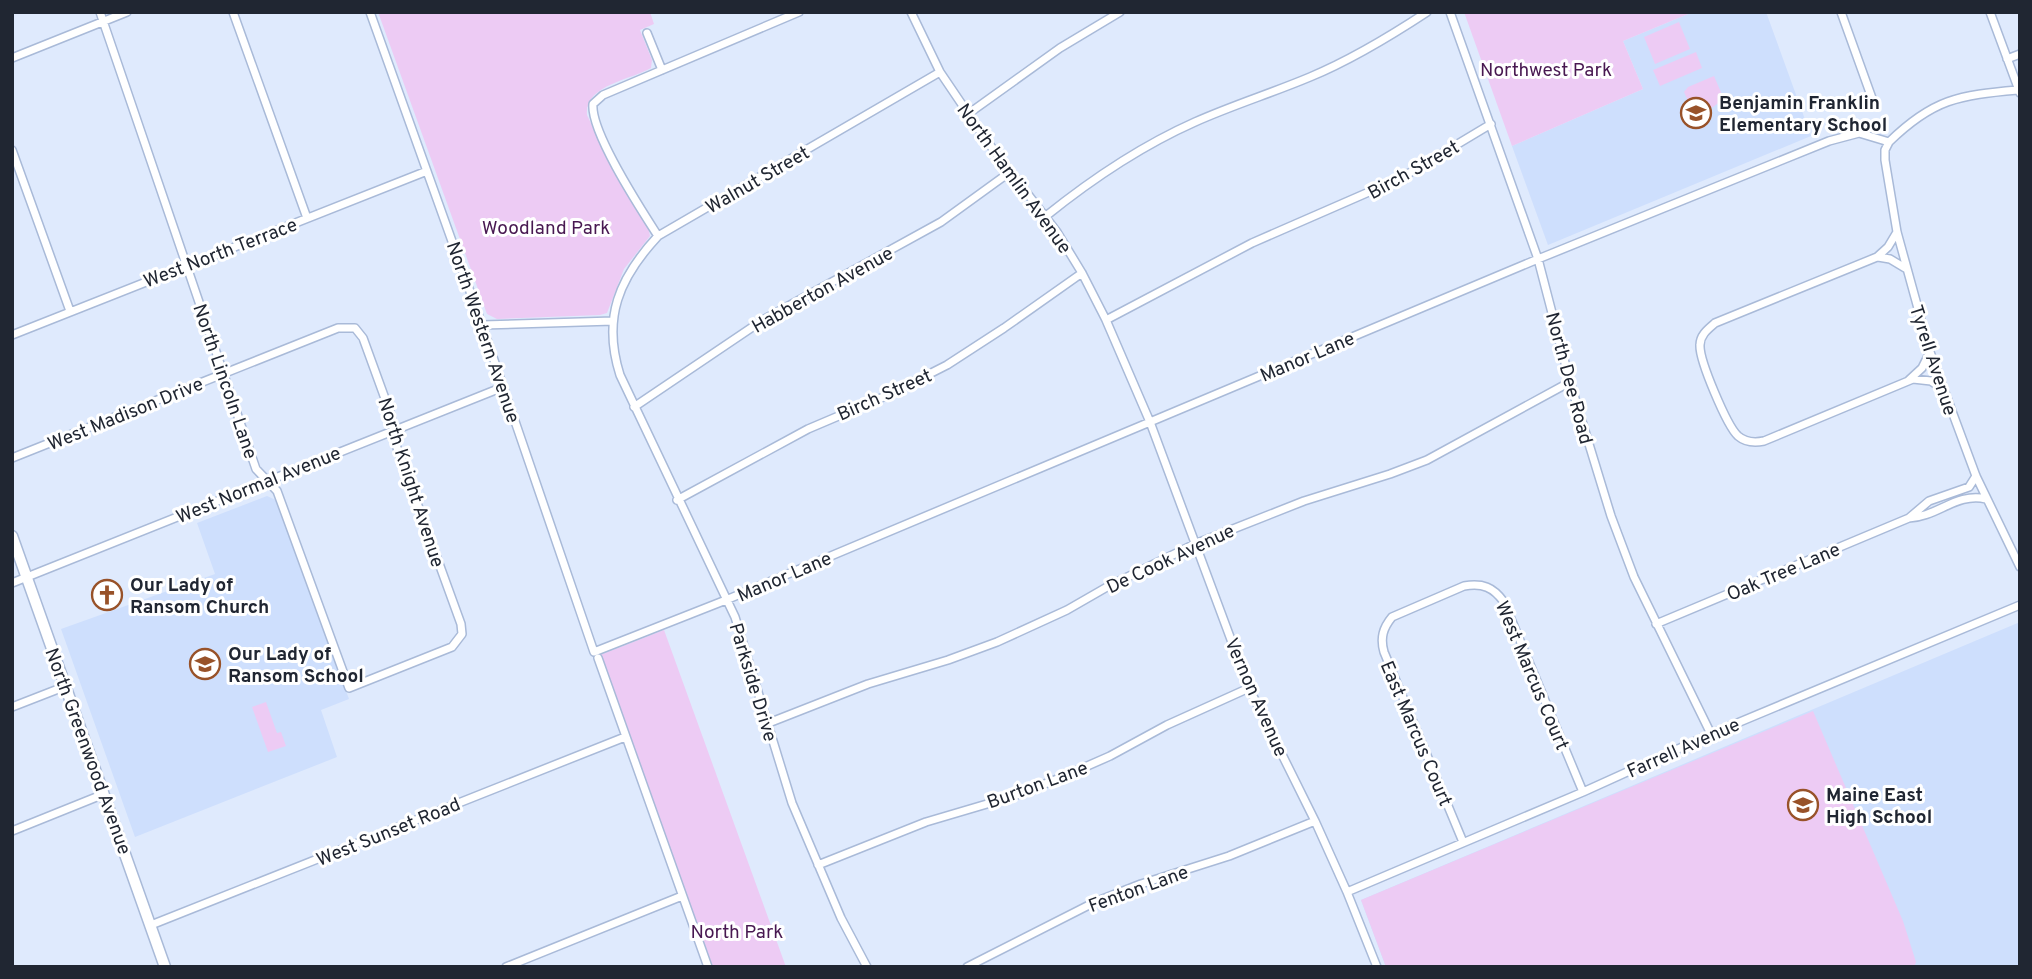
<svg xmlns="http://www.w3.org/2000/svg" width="2032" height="979" viewBox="0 0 2032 979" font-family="Overpass,sans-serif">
<rect width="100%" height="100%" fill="#dfeafd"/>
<path fill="#cedffd" d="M1693,12h73l45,124 -263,109 -36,-99 131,-57 -20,-48z
M267,496l11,5 71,198 -28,11 16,47 -202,80 -74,-208 154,-55 -18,-51z
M2020,622v345h-634l-25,-67z"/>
<path fill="#edcbf4" d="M378,12h272l4,12 -14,6 12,30 -1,8c-20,12 -67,17 -64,47l30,63 31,49 2,9 -26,33 -17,44 -7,2 -103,4 -10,-5z
M1464,12h229l-70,29 20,48 -131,57z
M1679,22l11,27 -35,15 -11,-27z
M1696,52l6,16 -42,18 -7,-16z
M1714,76l9,21 -2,4 -8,6 -15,6 -5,-1 -9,-20 4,-5z
M664,630l122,337h-73l-113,-312z
M266,702l11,31 4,-1 5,14 -18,6 -16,-45z
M1813,711l90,210 13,41 -2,5h-528l-25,-67z"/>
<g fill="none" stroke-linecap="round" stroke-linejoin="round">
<g stroke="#a9bad8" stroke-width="10">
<path id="minor" d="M233,12l74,206
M370,12l112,313 112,327 132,-52 812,-341 291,-118 30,-8 30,9c44,-43 70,-47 129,-52
M911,12l29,60 46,68 71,92 25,41 24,47 44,102 99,266 66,133 32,71 30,75
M1450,12l88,247 32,123 41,134 23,61 77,157
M1841,12l32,89
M1990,12l30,81
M647,33l15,37
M12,58l115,-46
M2007,59l13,-5
M968,114l92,-66 60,-36
M1889,142l-4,8v10l12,72 33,120 46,124 44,91
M12,150l58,161
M1046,216c46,-37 95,-70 149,-94 38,-17 77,-29 115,-45 41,-17 79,-40 117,-65
M1897,232l-9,15 -11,10 -162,66c-7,6 -15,12 -15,22 -1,15 27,81 38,91 7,6 16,7 26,5l149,-62 18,2 12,8
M658,236c-16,-25 -68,-104 -65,-132l10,-9 196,-83
M1878,257l12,2 15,9
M1106,320l146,-77 149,-65 90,-54
M482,325l131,-4
M12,335l415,-164
M1909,380l13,-12 8,-16
M634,407l129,-87 178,-98 69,-50
M12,458l326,-130h17l8,10 28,77 5,30 65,179 1,10 -10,13 -103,41 -72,-197 -21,-22 -156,-457
M677,500l131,-71 80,-34 59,-30 57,-37 78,-55
M1909,518l20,-17 40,-14 7,-11
M12,583l491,-196
M1656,624l253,-106c28,-1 48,-26 77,-19
M598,658l110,309
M12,707l54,-21
M766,724l102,-40 80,-24 49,-18 70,-32 40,-23 88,-43 109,-43 86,-27 37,-14 143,-78
M12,831l92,-37
M1463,842l-79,-190c-4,-14 -1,-24 8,-35l72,-31c19,-3 29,1 40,16l79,190
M818,865l108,-43 88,-26 46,-18 50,-22 57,-31 82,-37
M1347,892l236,-100 128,-58 309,-129
M151,925l474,-188
M506,967l176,-71
M867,967l-26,-49 -49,-115 -57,-186 -115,-242c-18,-57 -1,-97 38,-139l282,-164
M967,967l128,-65 46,-18 88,-28 86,-35"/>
</g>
<g stroke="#a9bad8" stroke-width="13">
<path id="secondary" d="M12,536l153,431"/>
</g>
<use href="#minor" stroke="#fff" stroke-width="7"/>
<use href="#secondary" stroke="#fff" stroke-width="10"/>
</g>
<defs>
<g id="school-ring" transform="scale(1.575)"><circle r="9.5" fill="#fff" stroke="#985229" stroke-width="1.5"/><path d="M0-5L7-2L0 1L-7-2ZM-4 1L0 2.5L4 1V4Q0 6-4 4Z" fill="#985229"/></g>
<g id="church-ring" transform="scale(1.575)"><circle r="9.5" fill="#fff" stroke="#985229" stroke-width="1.5"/><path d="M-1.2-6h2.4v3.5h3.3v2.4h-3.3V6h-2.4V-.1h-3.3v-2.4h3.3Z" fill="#985229"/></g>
</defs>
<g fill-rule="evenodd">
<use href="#school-ring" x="1696" y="113"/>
<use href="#church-ring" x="107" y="595"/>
<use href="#school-ring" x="205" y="664"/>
<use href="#school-ring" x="1803" y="805"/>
</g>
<g text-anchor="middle" stroke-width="6" stroke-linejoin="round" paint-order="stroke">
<g font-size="19" fill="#481851" stroke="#fff">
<text x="1546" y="76">Northwest Park</text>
<text x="546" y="234">Woodland Park</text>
<text x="737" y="938">North Park</text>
</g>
<g font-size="19" font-weight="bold" fill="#202632" stroke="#fff" text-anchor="start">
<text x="1719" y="109">Benjamin Franklin<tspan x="1719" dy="22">Elementary School</tspan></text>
<text x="130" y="591">Our Lady of<tspan x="130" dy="22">Ransom Church</tspan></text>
<text x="228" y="660">Our Lady of<tspan x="228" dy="22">Ransom School</tspan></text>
<text x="1826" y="801">Maine East<tspan x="1826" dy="22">High School</tspan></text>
</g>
<g font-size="19" fill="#202632" stroke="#fff">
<text transform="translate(1413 169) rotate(-29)" y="7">Birch Street</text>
<text transform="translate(1015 178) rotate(54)" y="7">North Hamlin Avenue</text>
<text transform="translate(757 179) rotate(-30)" y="7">Walnut Street</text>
<text transform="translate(220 252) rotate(-21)" y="7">West North Terrace</text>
<text transform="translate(822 289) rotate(-29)" y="7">Habberton Avenue</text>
<text transform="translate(484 332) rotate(71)" y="7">North Western Avenue</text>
<text transform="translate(1307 356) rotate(-23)" y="7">Manor Lane</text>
<text transform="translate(1934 360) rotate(72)" y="7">Tyrell Avenue</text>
<text transform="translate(1570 378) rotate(75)" y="7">North Dee Road</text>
<text transform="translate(226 381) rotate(71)" y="7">North Lincoln Lane</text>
<text transform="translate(884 394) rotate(-24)" y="7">Birch Street</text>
<text transform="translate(125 413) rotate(-22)" y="7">West Madison Drive</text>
<text transform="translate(412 482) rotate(72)" y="7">North Knight Avenue</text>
<text transform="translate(258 484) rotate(-22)" y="7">West Normal Avenue</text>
<text transform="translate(1170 558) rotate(-25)" y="7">De Cook Avenue</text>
<text transform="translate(1783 571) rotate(-23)" y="7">Oak Tree Lane</text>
<text transform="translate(784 576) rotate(-23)" y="7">Manor Lane</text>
<text transform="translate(1533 675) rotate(67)" y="7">West Marcus Court</text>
<text transform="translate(754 682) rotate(73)" y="7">Parkside Drive</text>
<text transform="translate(1257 697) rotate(66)" y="7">Vernon Avenue</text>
<text transform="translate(1417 733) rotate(67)" y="7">East Marcus Court</text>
<text transform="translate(1683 747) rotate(-24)" y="7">Farrell Avenue</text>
<text transform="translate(89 751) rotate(70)" y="7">North Greenwood Avenue</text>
<text transform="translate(1037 784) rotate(-20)" y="7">Burton Lane</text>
<text transform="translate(388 831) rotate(-22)" y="7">West Sunset Road</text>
<text transform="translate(1138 888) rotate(-20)" y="7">Fenton Lane</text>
</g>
</g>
<rect width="2032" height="979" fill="none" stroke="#202632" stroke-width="28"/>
</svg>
